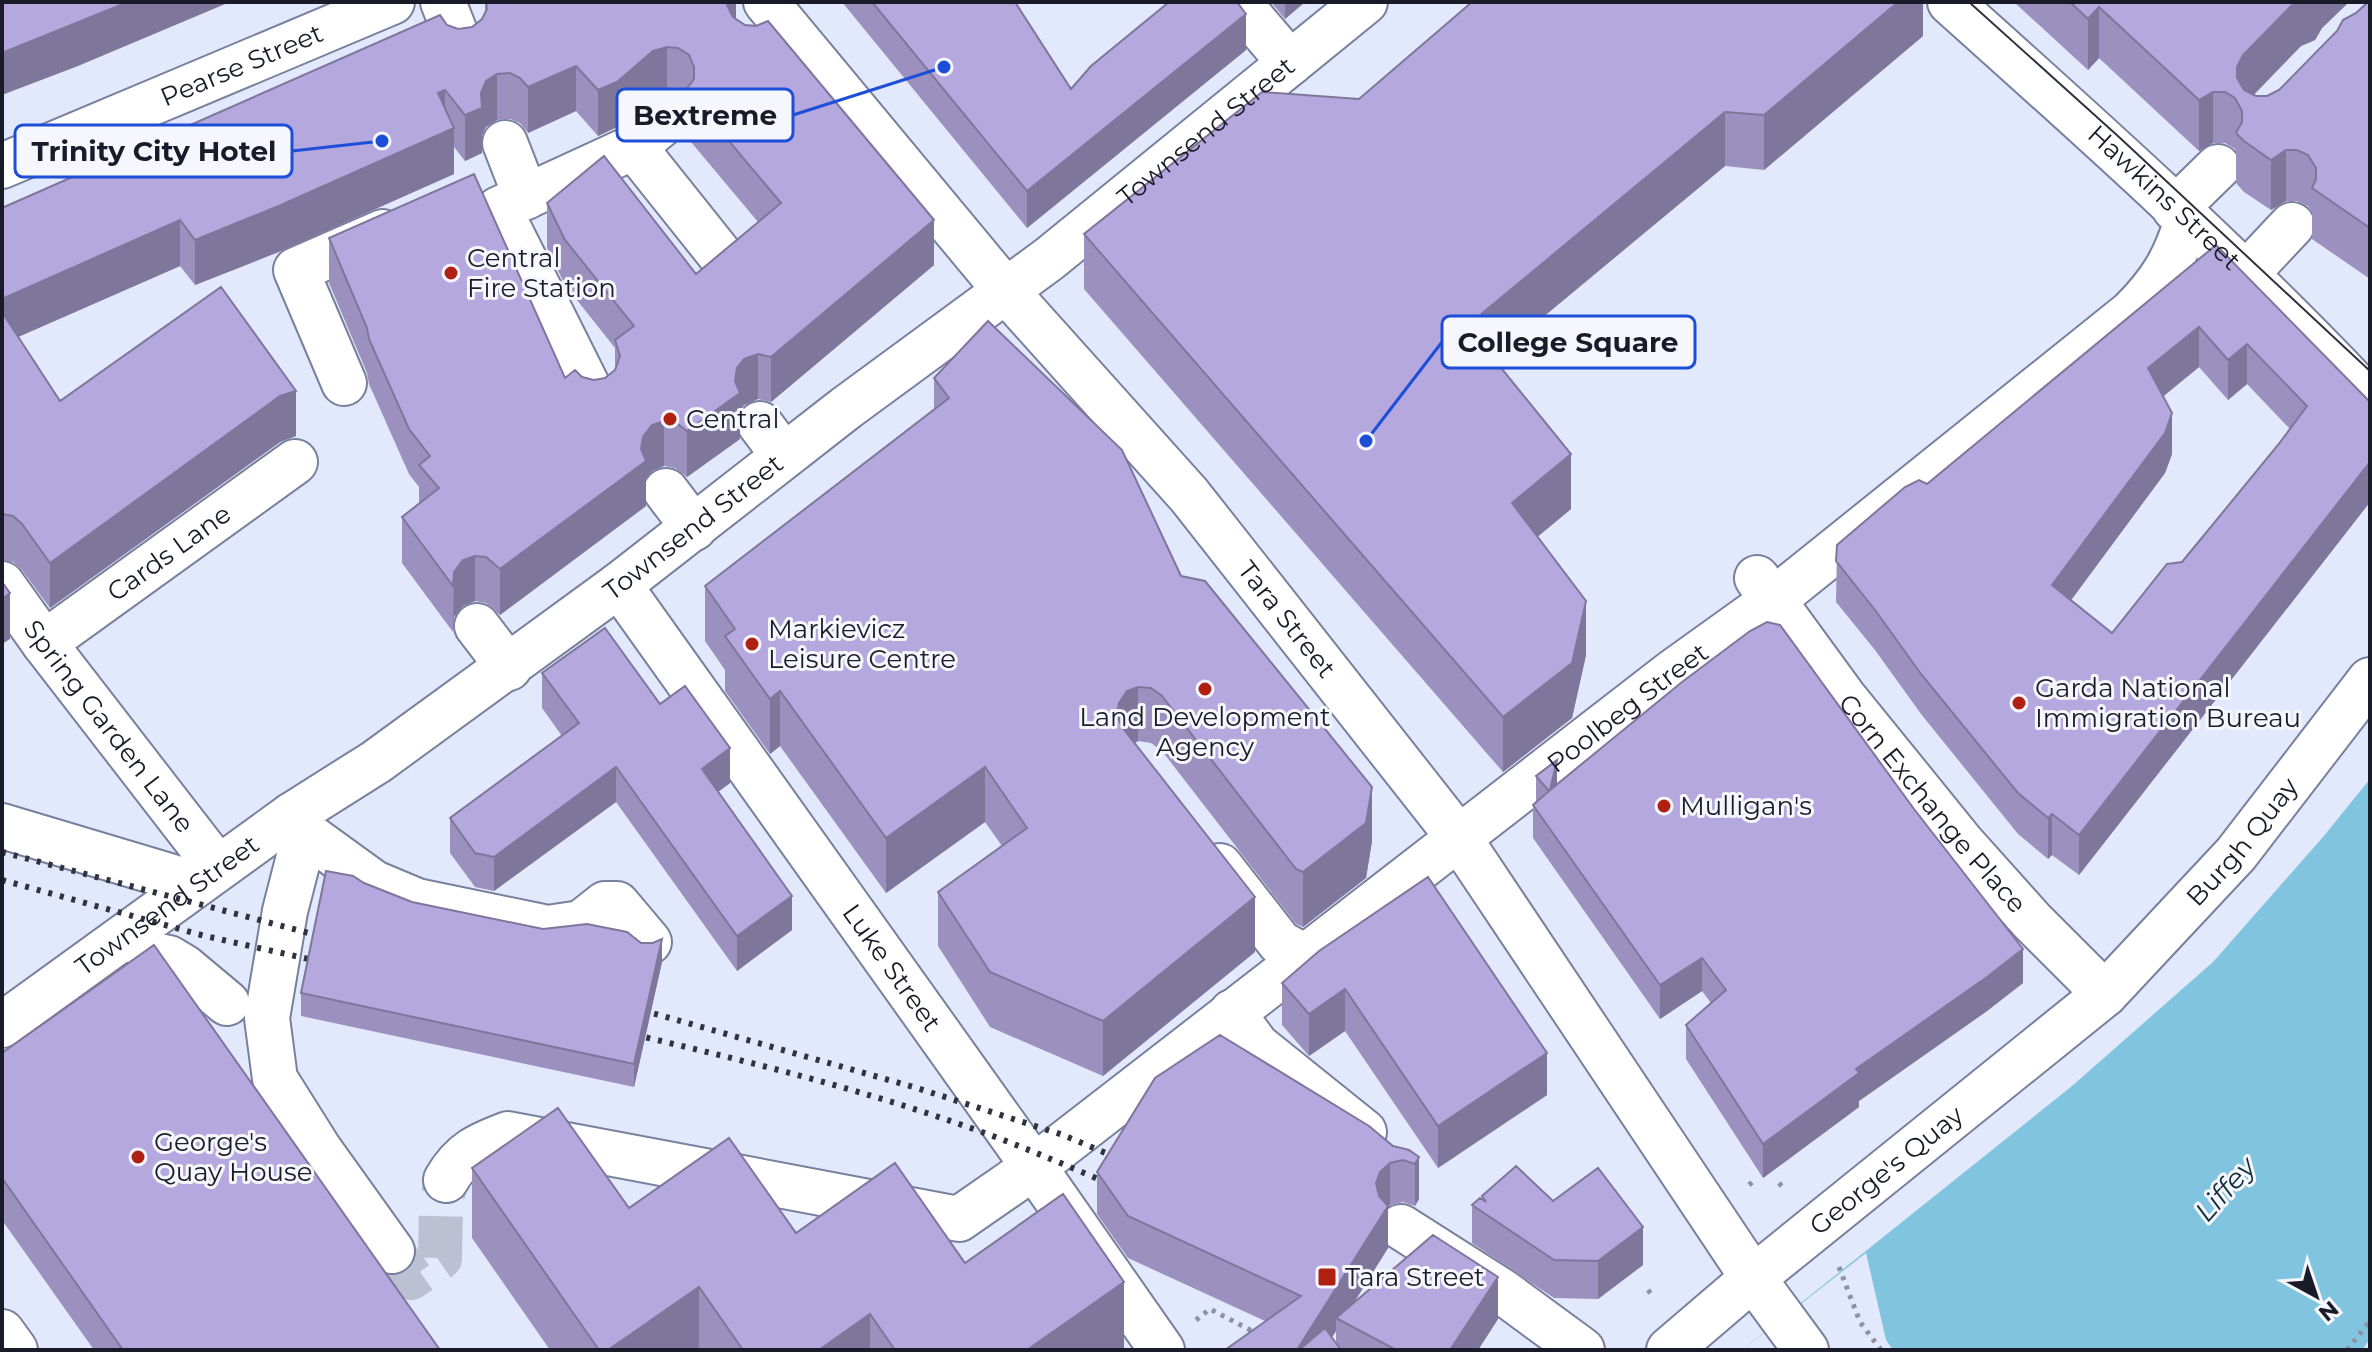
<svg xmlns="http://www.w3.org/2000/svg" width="2372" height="1352" viewBox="0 0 2372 1352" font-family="Montserrat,sans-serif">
<rect width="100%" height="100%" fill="#e3e9fd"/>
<path fill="#81c4df" d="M2370,779v560l-8,11h-620l330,-264 141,-124 110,-125z"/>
<path fill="#e3e9fd" d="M1866,1253l20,87 7,10h-151z"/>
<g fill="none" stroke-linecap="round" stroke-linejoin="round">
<path stroke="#bbc0d2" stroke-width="44" stroke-dasharray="44 22" stroke-linecap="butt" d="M392,1251l19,27 29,-20 1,-53 5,-25"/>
<g stroke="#77809d" stroke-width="48">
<g id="minor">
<path d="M443,2l19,48"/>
<path d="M1238,2l52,61"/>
<path id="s1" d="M1950,2c144,129 288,258 420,398"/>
<path d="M505,143l21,54"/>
<path d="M634,147l36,-30"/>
<path d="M2175,209l43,-42"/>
<path d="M2246,274l46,-49"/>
<path d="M344,383l-48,-113 87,-38"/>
<path d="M595,401l-96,-192 135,-62 91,114"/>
<path d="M760,424l24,32"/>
<path d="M666,491l28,37"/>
<path id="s2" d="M1757,578l86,118 120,148 69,77 73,73"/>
<path id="s3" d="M2,584l42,59 174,225"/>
<path id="s4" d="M619,585l415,582 128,183"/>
<path d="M477,626l32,42"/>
<path id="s5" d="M44,643l251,-181"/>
<path d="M292,815l13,18 69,50 43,18 131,27 33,-5 24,-19h12l32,38"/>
<path d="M2,826l194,58"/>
<path d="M305,833l-20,78 -18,107 8,61 44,70 73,102"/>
<path d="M1220,866l60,77 24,13"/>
<path d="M132,931l17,23 20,4 15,9 43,36"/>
<path d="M1232,1012l25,34 107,86"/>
<path id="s6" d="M2,1025l290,-210 84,-53 243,-177 227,-177 203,-149 316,-257"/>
<path id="s7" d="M446,1180c16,-28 33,-35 62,-46l451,85 75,-52 639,-495 99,-71 359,-288c30,-30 44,-53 56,-93"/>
<path d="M1401,1227l102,65 79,58"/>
</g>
</g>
<g stroke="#77809d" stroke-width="48">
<g id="major">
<path id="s8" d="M766,2l240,289 183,204 270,343 294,440 53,72"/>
<path id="s9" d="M2,166l390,-164"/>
<path d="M2,1332l13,18"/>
<path id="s10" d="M1669,1350l84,-72 352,-284 131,-140 134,-174"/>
</g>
</g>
<path stroke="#8d92a3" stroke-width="5" stroke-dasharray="4 6" stroke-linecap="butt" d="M1779,1183l6,7
M1749,1185l7,-6
M1839,1267l21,55 21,28
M1648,1290l5,6
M1196,1320l14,-11 46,24
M2347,1350l23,-29"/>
<use href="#minor" stroke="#fff" stroke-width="44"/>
<use href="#major" stroke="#fff" stroke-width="44"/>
<path stroke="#2f323f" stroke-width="2" d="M1969,2l150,135 251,234"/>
<path stroke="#2f323f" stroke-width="6" stroke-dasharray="4 8" stroke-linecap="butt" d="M2,852l333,88
M2,880l203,56 126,28
M631,1007l286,81 146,47 64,27
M623,1032c115,27 231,55 342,94 52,18 103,40 154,62"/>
</g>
<path fill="#9c90bf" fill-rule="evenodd" d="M485,2h251v17l198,246 -163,137 -13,-3 -14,6 -4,5v29l-53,38 -12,-9 -11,-2 -12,5 -6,7v28l-146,109 -14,-12 -11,-2 -12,5 -9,11 -1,15 -51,-69v-46l17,-13v-17l-10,-13 -40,-90 -2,-11 -38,-90v-45l236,140 17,-1 12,3 11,-2 10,-8v-22l-50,-63 -18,-37v-45l149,71 62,-52 -72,-86v-37l-8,-6 -11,-1 -14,4 -36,31 -19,9 -22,-25 -48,22 -8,-10 -10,-4 -13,1 -11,7 -4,8v18l-17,8 -11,-14v27l-173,77 -86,34 -15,-19 -162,71 42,64 236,35 -16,6 -230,166 -28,-38 -9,-8 -11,-2v-352l445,-183 11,4 14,-2 10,-8 3,-7z
M842,2h173l56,87 175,-39 -219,178z
M1271,2h34l-20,17z
M1923,2v34l-159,134 -39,-4 -231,192 77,151 -34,28 49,118 -14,63 -69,54 -419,-483v-55l275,-135z
M2014,2h335l-27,26 -7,12 -14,6 -48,49 3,1h11l12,-6 77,-77 14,-11v277l-58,-40v-27l-4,-6 -11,-5h-11l-15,9 -27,-18 -8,-9v-32l-1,-2 -10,-6h-12l-14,8 -100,-93 -11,12z
M2216,245l154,157v100l-291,373 -27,-20 -4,4 -30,-25 -97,-120 -46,-64 -39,-48 1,-57 90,-61zM2199,367l29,33 19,-16 43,45 -108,133 -70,71 -41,-33 94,-127 7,-19 -9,-58z
M934,378l247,198 191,265 -6,37 -63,49 -7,-3 -134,-173 -11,-8 -13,-2 -3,2 120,209 -152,124 -113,-49 -52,-81v-54l64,-46 -17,-24 -99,71 -106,-147 -10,8 -45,-63v-21l-20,-29v-55l229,-177z
M542,673l118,31 70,79 -12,9 74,138 -55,41 -121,-169 -122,89 -19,-4 -25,-34v-35l112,-82 -20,-28z
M1536,776l21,9 466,198 -36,28 -128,90v6l-96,71 -77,-119v-34l25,-22 -9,-12 -42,28 -127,-181v-33l3,-3z
M364,883l48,19 250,60 -28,125 -333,-71v-23z
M1319,951l228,144 -109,73 -93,-137 -36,25 -27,-31v-42z
M2,1053l438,297h-346l-92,-130z
M1393,1146l26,11v42l-4,7 -12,-4 -13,3 -2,1v42l-34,55 144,16 -20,31h-253l40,-29 -137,-63 -31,-44v-42zM1336,1331v12l-4,-6z
M472,1168l157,40 167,25 169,30 159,87h-574l-78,-112z
M1482,1196l71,5 90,64 -45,34 -44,-1 -82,-55v-38l10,-6z"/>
<path fill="#7f769b" d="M128,2h102l-152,64 -76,29v-42z
M728,2h8v26l-8,12z
M1285,2h20l-20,17z
M1898,2h25v34l-159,134v-55z
M2295,2h54l-27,26 -7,12 -14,6 -58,60 -6,-5v-34l6,-12z
M2099,7v51l-11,12v-51z
M1246,14v36l-219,178v-37z
M667,47v45l-14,4 -36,31 -19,9v-46l55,-39z
M576,66v45l-48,22v-46z
M497,74v46l-11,7 -4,8v18l-17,8v-46l16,-22 5,-12z
M445,90v42l9,-4v46l-173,77 -86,34v-45z
M2213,92v51l-14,8v-51z
M1725,112v54l-258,214v-54z
M2286,150v51l-15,9v-50z
M180,220v46l-178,78v-45z
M934,220v45l-163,137v-45z
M2199,327v40l-51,42v-41z
M2247,344v40l-19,16v-40z
M758,354v45l-14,6 -4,5v29l-53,38v-46l48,-50 2,-13 7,-9z
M296,391v45l-16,6 -230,166v-45l230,-167z
M2172,413v41l-7,19 -113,153v-41z
M664,421v45l-12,5 -6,7v28l-146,109v-46l141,-120 2,-12 9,-12z
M1571,454v55l-59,49v-55z
M2370,462v40l-291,373v-40z
M475,556v45l-12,5 -9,11 -1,15 1,-60 9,-12z
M10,593v46l-8,5v-45z
M1586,601v54l-14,63 -69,54v-55z
M1138,687v54l-11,5 -10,-31 2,-12 8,-12z
M780,691v55l-10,8v-55z
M730,748v35l-28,21v-35z
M1557,760v34l-7,-4z
M616,767v35l-122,89v-34z
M985,767v55l-99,71v-55z
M1372,787v54l-6,37 -63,49v-55z
M2052,814v41l-4,4v-41z
M792,896v34l-55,41v-35z
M1255,897v55l-152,124v-55z
M662,939v23l-28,125v-23z
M2023,949v34l-36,28 -128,90v6l-96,71v-34l93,-75z
M1702,958v33l-42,28v-34z
M1345,989v42l-36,25v-42z
M1547,1053v42l-109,73v-42z
M1419,1157v42l-4,7v-42z
M1390,1163v42l-10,9 -4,-31 4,-11z
M1388,1206v42l-46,73 -6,-3v13l-12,19h-27z
M1643,1227v38l-45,34v-38z
M1498,1277v42l-20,31h-28z
M1124,1282v68h-97z
M699,1287v63h-91z
M870,1314v36h-51z"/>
<path fill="#b5a8de" stroke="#7f769b" stroke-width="2" fill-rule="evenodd" d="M2,2h126l-126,51z
M486,2h242l-1,3 6,12 12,8 11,1 12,-5 166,199 -163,137 -13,-3 -14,5 -7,9 -2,13 5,12 -53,38 -12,-9 -11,-1 -12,4 -9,12 -2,12 5,12 -146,108 -14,-12 -11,-1 -12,4 -9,12 -1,14 -51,-69 37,-29 -20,-23 11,-9 -21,-27 -40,-90 -2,-11 -38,-90 145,-64 91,204 10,-8 7,7 12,3 11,-2 10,-8 5,-14 -5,-16 19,-14 -69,-86 -18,-37 57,-47 92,118 85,-71 -95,-113 8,-11v-12l-5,-12 -11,-7 -11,-1 -14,4 -36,31 -19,8 -22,-24 -48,21 -8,-9 -10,-5 -13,1 -11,7 -5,12 1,15 -17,7 -20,-25 -7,3 16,35 -173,77 -86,35 -15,-20 -178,79v-91l438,-193 7,10 11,4 14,-2 10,-8 5,-10z
M872,2h143l56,87 20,-23 78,-64h68l9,12 -219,177z
M1472,2h426l-134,113 -39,-3 -258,214 104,128 -59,49 74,98 -14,62 -69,54 -419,-483 178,-142 97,7z
M2070,2h225l-52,53 -6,12v11l7,12 12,6h11l12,-6 58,-59 6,-11 13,-7 12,-11h2v226l-58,-40 4,-9v-11l-8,-13 -11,-5h-11l-15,10 -27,-19 -8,-8 6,-11v-11l-7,-13 -10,-6h-12l-14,8 -100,-93 -11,12z
M2216,245l154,157v60l-291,373 -27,-21 -4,4 -30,-25 -97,-119 -46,-64 -39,-49 1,-16 68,-58 14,-7 8,4zM2199,327l29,33 19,-16 60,62 -29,39 -96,117 -15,2 -55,69 -60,-48 113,-152 7,-20 -24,-45z
M221,287l75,104 -16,5 -230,167 -28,-39 -9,-8 -11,-2v-202l58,89z
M988,321l134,129 59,126 24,5 167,206 -6,36 -63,49 -7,-3 -134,-173 -11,-8 -13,-1 -11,4 -8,12 -2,12 5,12 133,170 -152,124 -113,-49 -52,-80 89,-64 -42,-61 -99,71 -106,-147 -10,8 -45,-63 10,-7 -30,-43 244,-188 -15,-20z
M2,582l8,11 -8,6z
M1767,622l13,3 134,184 109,140 -36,28 -131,92 3,4 -96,71 -77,-119 40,-35 -24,-32 -42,27 -127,-180 16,-14 -13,-15 21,-16 -7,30 132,-108 68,-51z
M605,628l55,76 25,-18 45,62 -28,21 90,127 -55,40 -121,-169 -122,90 -19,-4 -25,-35 129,-95 -37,-50z
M326,871l27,5 11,7 48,19 131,27 44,-5 40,8 14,11h12l9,-4 -28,125 -333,-71z
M1428,877l119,176 -109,73 -93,-137 -36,25 -27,-31 37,-32z
M154,945l286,405h-317l-121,-172v-125z
M1220,1035l149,91 24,20 16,4 10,7 -4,7 -12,-4 -13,3 -10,9 -4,11 3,13 9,10 -91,144h-72l76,-54 -173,-80 -31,-44 58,-94z
M558,1108l71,100 100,-70 67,95 99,-70 70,100 98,-69 61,88 -97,68h-132l-25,-36 -51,36h-76l-44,-63 -91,63h-9l-127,-182z
M1516,1166l37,35 45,-33 45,59 -45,34 -44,-1 -82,-55 8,-7 6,4 -4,-6z
M1433,1235l65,42 -48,73h-54l-60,-32z
M1325,1328l16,22h-42z"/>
<g fill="#af2011" stroke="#f5f7fd" stroke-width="3">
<circle cx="451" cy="273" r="8"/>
<circle cx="670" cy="419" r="8"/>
<circle cx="752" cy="644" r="8"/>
<circle cx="1205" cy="689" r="8"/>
<circle cx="2019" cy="703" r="8"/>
<circle cx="1664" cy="806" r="8"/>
<circle cx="138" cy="1157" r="8"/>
<rect x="1317" y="1267" width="20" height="20" rx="4"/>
</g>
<g text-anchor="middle" stroke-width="6" stroke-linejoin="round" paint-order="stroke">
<g font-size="26" fill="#191c28" stroke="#f5f7fd">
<text dy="9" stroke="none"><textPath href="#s9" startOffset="260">Pearse Street</textPath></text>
<text dy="9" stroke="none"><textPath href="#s6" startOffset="1500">Townsend Street</textPath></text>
<text dy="9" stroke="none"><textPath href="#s1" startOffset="290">Hawkins Street</textPath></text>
<text dy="9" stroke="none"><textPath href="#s6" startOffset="852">Townsend Street</textPath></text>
<text dy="9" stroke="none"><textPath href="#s5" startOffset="154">Cards Lane</textPath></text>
<text dy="9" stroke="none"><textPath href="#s8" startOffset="808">Tara Street</textPath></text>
<text dy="9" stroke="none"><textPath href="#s7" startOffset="1380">Poolbeg Street</textPath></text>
<text dy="9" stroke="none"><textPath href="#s3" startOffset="178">Spring Garden Lane</textPath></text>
<text dy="9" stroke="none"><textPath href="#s2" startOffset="286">Corn Exchange Place</textPath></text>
<text dy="9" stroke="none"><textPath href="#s10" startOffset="768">Burgh Quay</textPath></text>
<text dy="9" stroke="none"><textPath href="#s6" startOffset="204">Townsend Street</textPath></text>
<text dy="9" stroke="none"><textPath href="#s4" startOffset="470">Luke Street</textPath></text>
<text dy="9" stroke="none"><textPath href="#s10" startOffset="282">George's Quay</textPath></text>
</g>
<g font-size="26" fill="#191c28" stroke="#f5f7fd" text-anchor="start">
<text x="467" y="267">Central<tspan x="467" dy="30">Fire Station</tspan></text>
<text x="686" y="428">Central</text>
<text x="768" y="638">Markievicz<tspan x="768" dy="30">Leisure Centre</tspan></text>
<text x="2035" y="697">Garda National<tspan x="2035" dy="30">Immigration Bureau</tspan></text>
<text x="1205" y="726" text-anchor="middle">Land Development<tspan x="1205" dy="30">Agency</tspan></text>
<text x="1680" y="815">Mulligan's</text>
<text x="154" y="1151">George's<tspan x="154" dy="30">Quay House</tspan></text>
<text x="1345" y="1286">Tara Street</text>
</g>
<g font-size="28" font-style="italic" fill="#0d2e3a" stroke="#f5f7fd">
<text transform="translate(2225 1189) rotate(-48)" y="10">Liffey</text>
</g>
</g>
<path fill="none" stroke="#1d4ed8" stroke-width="3" d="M944 67L793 115M382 141L292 151M1366 441L1442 342"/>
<g fill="#1d4ed8" stroke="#f5f7fd" stroke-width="3">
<circle cx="944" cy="67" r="8"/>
<circle cx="382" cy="141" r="8"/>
<circle cx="1366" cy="441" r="8"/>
</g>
<g fill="#f5f7fd" stroke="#1d4ed8" stroke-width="3">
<rect x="617" y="89" width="176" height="52" rx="8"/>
<rect x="15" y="125" width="277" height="52" rx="8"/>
<rect x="1442" y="316" width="253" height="52" rx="8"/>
</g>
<g font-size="28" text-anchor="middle" font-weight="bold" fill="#191c28">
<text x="705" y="125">Bextreme</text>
<text x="154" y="161">Trinity City Hotel</text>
<text x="1568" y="352">College Square</text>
</g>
<rect width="2372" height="1352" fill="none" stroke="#191c28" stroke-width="8"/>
<g transform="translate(2316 1296) rotate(140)" stroke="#f5f7fd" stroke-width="6" paint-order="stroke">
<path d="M0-6L14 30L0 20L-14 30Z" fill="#191c28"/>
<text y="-12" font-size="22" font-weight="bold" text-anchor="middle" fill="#191c28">N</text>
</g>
</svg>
